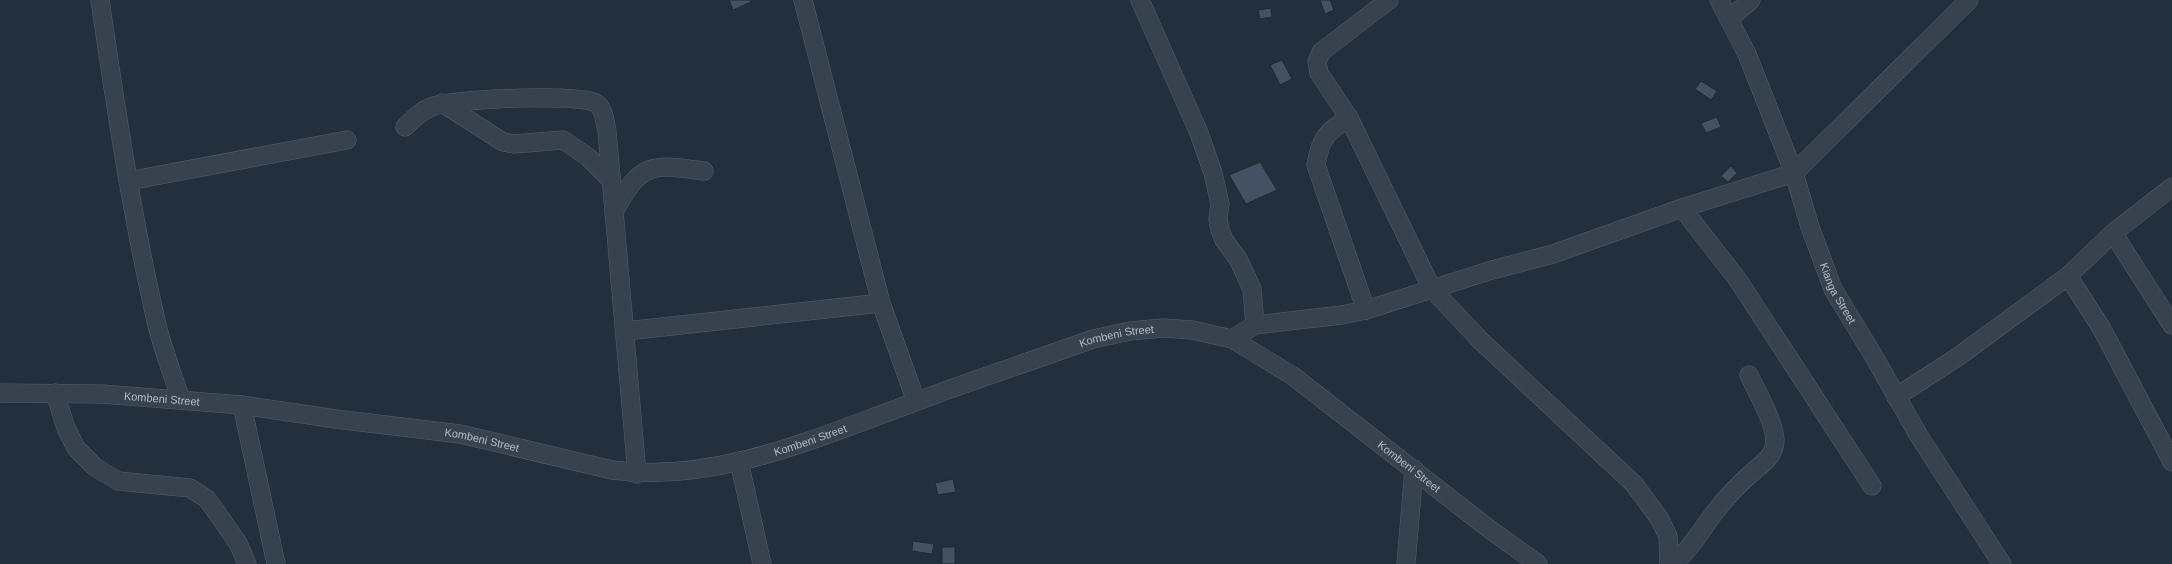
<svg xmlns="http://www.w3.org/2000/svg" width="2172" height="564" viewBox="0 0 2172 564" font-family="Arial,sans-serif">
<rect width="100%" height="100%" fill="#242f3e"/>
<path fill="#455162" stroke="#1f2835" d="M729,0h21l1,2 -18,8z
M1320,0h10l4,10 -9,4z
M1271,8l1,9 -12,2 -2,-9z
M1282,60l10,19 -12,6 -10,-20z
M1701,81l16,10 -6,9 -16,-11z
M1717,117l4,10 -15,6 -5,-10z
M1260,162l17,28 -31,14 -17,-29z
M1731,166l6,7 -9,9 -7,-6z
M953,479l3,13 -18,3 -3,-12z
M913,541l21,3 -2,10 -20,-3z
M942,547h13v17h-13z"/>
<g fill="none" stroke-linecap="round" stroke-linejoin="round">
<g stroke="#565f6c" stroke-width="19">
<g id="minor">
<path d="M100,0c16,109 32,217 57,325 6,25 16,50 24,75"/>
<path d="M803,0l78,303 35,98"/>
<path d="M1140,0l59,133 14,40 7,31 -2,15 2,11 4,10 14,19 14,30 3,36"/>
<path d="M1389,0l-68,52 -4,10 2,11 30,45 83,171 48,51 154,144 25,34 9,18 1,28"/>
<path id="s1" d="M1719,0l28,54 47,119 16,54 23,62 40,66 46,81 83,128"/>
<path d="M1729,19l22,-19"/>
<path d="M442,103l61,39 11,2 49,-4 25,17 23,23"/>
<path d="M1349,118c-22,13 -29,21 -33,47l50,145"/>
<path d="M405,127c8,-8 18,-18 29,-21 22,-7 144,-13 162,-3 8,5 9,19 11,28l30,343"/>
<path d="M128,181l219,-41"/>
<path d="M1682,208l56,72 134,206"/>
<path d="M614,212c26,-49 37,-49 90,-41"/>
<path d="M2113,233l59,92"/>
<path d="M2068,276l34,53 70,133"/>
<path d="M626,331l255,-28"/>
<path d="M1232,339l23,-14 87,-10 24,-5 126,-40 61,-16 129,-46 112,-35 175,-173"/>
<path id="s2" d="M0,393l102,1 140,11 94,14 124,15 152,36c103,14 203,-32 298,-66 60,-23 122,-43 183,-65l37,-8 33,-3 29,2 40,9 61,37 195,152 50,36"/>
<path d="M55,393l11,35 10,20 19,19 23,14 72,7 17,11 15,21 16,23 9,21"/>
<path d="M1896,397l63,-41 109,-80 45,-43 59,-46"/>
<path d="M242,405l34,159"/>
<path d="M739,461l23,103"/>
<path d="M1406,564l8,-95"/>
<path d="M1673,564c18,-15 28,-34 42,-52 12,-16 25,-29 40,-42 10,-8 20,-16 20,-30 -1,-19 -18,-48 -26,-65"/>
</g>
</g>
<use href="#minor" stroke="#38414e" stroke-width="18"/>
</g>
<g text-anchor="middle" stroke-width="3.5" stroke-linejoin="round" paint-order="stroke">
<g font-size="11" fill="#b4bcc9" stroke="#1d2633">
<text dy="4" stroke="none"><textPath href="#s1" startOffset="317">Kianga Street</textPath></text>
<text dy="4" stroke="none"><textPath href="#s2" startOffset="1145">Kombeni Street</textPath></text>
<text dy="4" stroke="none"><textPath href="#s2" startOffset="162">Kombeni Street</textPath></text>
<text dy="4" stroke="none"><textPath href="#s2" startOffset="821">Kombeni Street</textPath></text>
<text dy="4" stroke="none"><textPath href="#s2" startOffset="485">Kombeni Street</textPath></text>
<text dy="4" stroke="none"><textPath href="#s2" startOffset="1481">Kombeni Street</textPath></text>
</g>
</g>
</svg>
